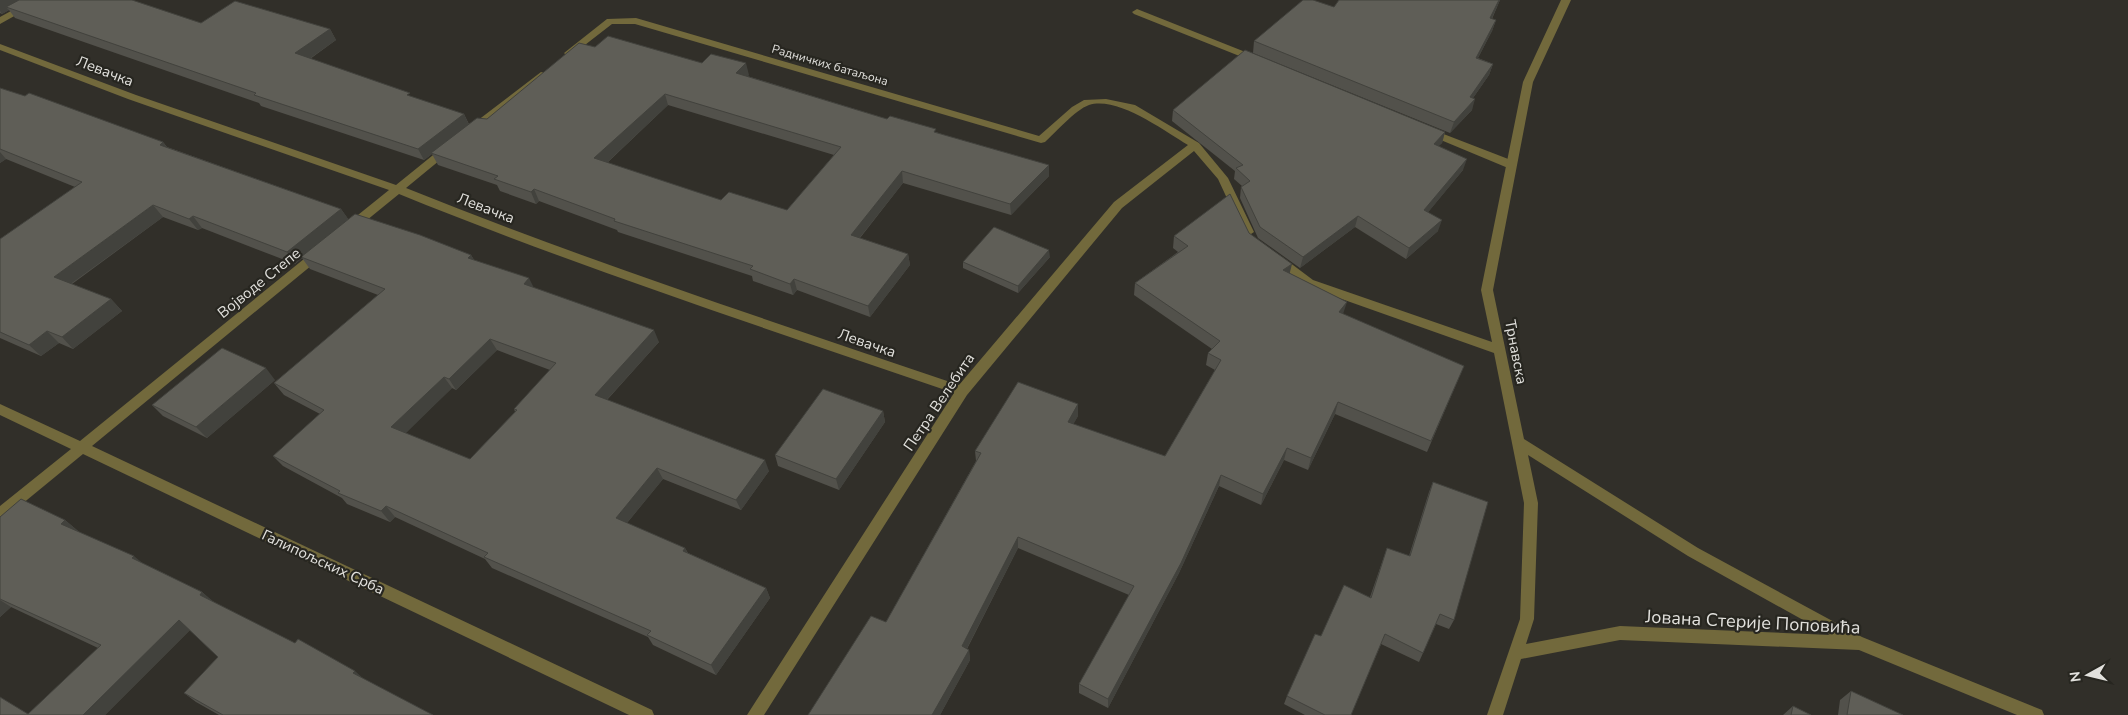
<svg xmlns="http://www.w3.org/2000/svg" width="2128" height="715" viewBox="0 0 2128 715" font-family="'Nunito Sans',sans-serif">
<rect width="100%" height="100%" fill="#312f29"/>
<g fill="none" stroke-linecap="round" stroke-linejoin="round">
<path fill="#72693c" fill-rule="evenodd" d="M1137,9l121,48 2,2 -2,2h-6l-118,-47 -2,-2z
M1428,128l88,34 1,3 -5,4 -4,-1 -84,-35 -1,-2 1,-2z"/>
<path fill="#72693c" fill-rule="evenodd" d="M31,0h12l-43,24v-7z
M1561,0h10l-38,82 -40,208 31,149 174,109 164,89 180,73 2,5h-27l-158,-65 -239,-10 -99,19 -18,56h-16l33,-96 4,-116 -30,-150 -189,-67 -34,-27 2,-3h8l32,24 179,62 -11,-52 42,-208zM1528,455l160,101 142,79 -210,-9 -94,18 8,-25 4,-116z
M636,18l403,118 33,-29 12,-7 22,-1 29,6 64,38 29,35 26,54 -6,4 -4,-1 -26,-56 -24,-28 -72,57 -155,187 -203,320h-17l207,-322c-186,-64 -373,-125 -555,-199l-43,35h-8l-2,-3 2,-3 41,-33 -261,-91 -128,-49v-6l136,51 260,90 47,-38h8l1,2 -1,2 -45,37c181,73 368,134 553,197l155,-183 74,-57c-24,-14 -70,-49 -99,-40 -14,5 -33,27 -44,37l-4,1 -406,-119h-23l-40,31h-6l-2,-2 43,-34z
M541,72l4,1v4l-68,54h-8l-1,-2 1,-2z
M319,249l4,1 2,3 -2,3 -231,190 560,264 2,5h-25l-546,-261 -78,64 -5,2v-14l71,-57 -71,-34v-11l80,37 235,-191z"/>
</g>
<path fill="#52514b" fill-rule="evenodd" d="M0,0l201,23 129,6 6,11 -26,19 102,38 52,17 5,10 18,-5 108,-72 107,16 47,12 -2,1 140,43 49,13 113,44 -38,39 -108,-32 -43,55 48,16 2,11 -40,52 -73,-27 -4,5 -40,-14 -1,-5 -134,-44 -1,-2 -78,-29 -3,3 -36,-13 -3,-6 -59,-20 -6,-11 -8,6 -163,-54 -2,-3 -244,-85 -6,-8 -7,4 -2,-1zM668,105l166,50 -47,55 -66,-10 -114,-37z
M1500,0l-8,19 4,1 -4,11 -14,27 15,6 -4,11 -16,23 -1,12 -22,23 -197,-80 1,-12 80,-34z
M0,88l163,54 4,5 174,62 7,10 123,36 3,5 60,28 125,54 -52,58 162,71 -28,39 -78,-31 -36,44 58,25 3,5 78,35 4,10 -54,77 -63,-30 -5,-8 -156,-69 -7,-9 -90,-42 -5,5 -43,-18 -5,-6 -59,-32 -10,-10 47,-42 -36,-19 -10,-12 104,-88 -68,-26 -8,-11 -7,6 -93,-36 -4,2 -35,-13 -91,67 39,15 11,12 -49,38 -14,-6 -18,13 -41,-18v-99l75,-52 -69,-28 -6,4zM497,350l53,20 -36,39 1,3 -45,47 -65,-26 47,-45 4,2z
M1173,110l272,22 -3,11 -4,3 25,24 -35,42 10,19 -32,28 -51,-32 -55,41 -42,-30 -18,-40 1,-11 1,-1 -8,-7 1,-8 -63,-50z
M1249,233l41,40 53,41 121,52 -37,86 -92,-38 -27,56 -24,-10 -23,45 -42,-19 -40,87 -71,135 -29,-15v-9l50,-89 -111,-47 -51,101 2,1 1,10 -30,55h-132l78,-93 90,-161 -1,-10 103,-35 -5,8 92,32 50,-86 -9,-5 2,-12 4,-4 -78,-54 1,-12 43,-31 -5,-4 1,-12z
M1050,257l-32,36 -55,-25v-6z
M275,380l-68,58 -44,-22 -11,-11z
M883,411l2,11 -46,68 -61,-24 -3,-11z
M1433,482l21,138 -5,9 -13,-5 -13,29 -4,9 -38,-18 -30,71h-46l-21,-11 3,-8 34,-60 49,-39 17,-49 22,8 20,-64z
M0,517l65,3 13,11h-1l125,61 11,10 220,113h-214l-23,-13 -12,-9 34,-36 -28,-27 -85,85h-105l29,-1 69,-66 -87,-41 -11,10z
M1851,691l52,24h-65l2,-15z
M1793,706l18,9h-28z"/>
<path fill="#42423d" d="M0,0h27l-21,7 3,3 -7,4 -2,-3z
M1499,0h1l-13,29 3,-11z
M1496,20l-4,11 -20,38 4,-11z
M330,29l6,11 -34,24 -7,-11z
M746,63l3,12 -10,9 -3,-11z
M1493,64l-4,11 -23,33 4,-11z
M665,94l3,11 -69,65 -5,-12z
M1475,99l-3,11 -22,23 4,-11z
M464,114l5,11 -45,35 -6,-11z
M1445,132l-3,11 -12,12 4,-11z
M163,142l9,12 -12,-9z
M0,152l6,7 -6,4z
M1467,159l-4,11 -42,51 3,-11z
M1049,165v11l-38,39 -1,-11z
M902,171l1,12 -50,63 -2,-11z
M534,189l5,12 -3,3 -5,-12z
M153,205l10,12 -98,71 -11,-11z
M341,209l8,11 -54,44 -8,-12z
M193,216l9,12 -4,2 -9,-11z
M1358,216l-3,11 -55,41 3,-11z
M1442,220l-4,11 -32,28 3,-11z
M1049,250l1,7 -32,36v-7z
M908,254l2,11 -40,52 -2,-11z
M471,255l7,11 -10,-8z
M1292,264l-3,12 -6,-6z
M529,278l6,12 -11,-6z
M794,279l3,11 -4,5 -3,-11z
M111,299l11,12 -49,38 -11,-12z
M1347,302l-4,12 -4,-2z
M654,330l5,12 -58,64 -6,-11z
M47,331l12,12 -18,13 -12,-11z
M490,339l7,11 -41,40 -7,-11z
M266,368l9,12 -68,58 -11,-11z
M444,377l8,11 -52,51 -9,-12z
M1338,402l-3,12 -27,56 3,-12z
M1078,404v12l-10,18v-12z
M883,411l2,11 -46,68 -3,-11z
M1287,448l-3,12 -23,45 2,-11z
M765,460l4,11 -28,39 -5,-10z
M657,468l6,11 -41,50 -6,-11z
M1221,475l-2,11 -40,87 -71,135v-9z
M386,506l9,11 -5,5 -9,-11z
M65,520l13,11 -5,3 -12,-10z
M1018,537v11l-55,108 -1,-10z
M685,548l5,10 -7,-7z
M134,556l12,10 -14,-8z
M766,588l4,10 -54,77 -5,-10z
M202,592l12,10 -14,-7z
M0,600l11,7 -11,10z
M179,620l12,9 -86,86h-22z
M969,650l1,10 -30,55h-8z
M355,671l10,9 -12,-7z"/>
<path fill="#5f5e57" stroke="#42423d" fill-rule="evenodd" d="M19,0h113l69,23 34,-22 95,28 -35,24 115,40 -3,2 57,19 -46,35 -164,-54 2,-2 -250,-86z
M1303,0h10l21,7 5,-7h160l-9,18 6,2 -20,38 17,6 -23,33 5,2 -21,23 -200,-81z
M608,36l94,27 9,-9 35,9 -10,10 151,46 3,-3 46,13 -2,3 115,33 -39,39 -108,-33 -51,64 57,19 -40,52 -74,-27 -4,5 -40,-15 3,-3 -139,-45 1,-2 -81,-30 -3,3 -37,-13 4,-3 -67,-23 46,-35 10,1 92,-76 16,4zM665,94l176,53 -54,63 -58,-18 -8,8 -127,-42z
M1245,50l200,82 -11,12 33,15 -43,51 18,10 -33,28 -51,-32 -55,41 -43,-30 -19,-40 9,-6 -14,-13 7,-3 -70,-55z
M0,88l25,8 4,-3 134,49 -3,3 181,64 -54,43 -94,-36 -4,3 -36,-14 -99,72 57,22 -49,38 -15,-6 -18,14 -29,-13v-93l82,-57 -82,-33z
M1230,194l19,39 43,31 -9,6 64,32 -8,10 125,54 -33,75 -93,-39 -27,56 -24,-10 -24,46 -42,-19 -40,88 -73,136 -29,-15 55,-98 -116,-49 -56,109 7,4 -37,65h-124l63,-99 15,6 95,-169 -6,-2 43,-69 60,22 -10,18 97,34 56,-96 -13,-7 12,-12 -85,-58 53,-37 -14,-10z
M355,214l65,21 51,20 -3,3 61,20 -5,6 130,46 -59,65 170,65 -29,40 -79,-32 -41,50 69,30 -2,3 83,37 -55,77 -64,-30 4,-4 -167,-74 4,-4 -102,-47 -5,5 -43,-18 2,-2 -67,-35 51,-46 -50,-27 111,-94 -84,-32zM490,339l66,24 -42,46 3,1 -47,49 -79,-32 53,-50 5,2z
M994,227l55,23 -31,36 -55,-24z
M222,348l44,20 -70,59 -44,-22z
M823,389l60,22 -47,68 -61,-24z
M1433,482l55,20 -34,118 -14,-6 -17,39 -38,-19 -34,81h-26l-38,-19 28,-62 6,2 23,-51 27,13 16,-50 23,8z
M21,499l44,21 -4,4 73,32 -2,2 70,34 -2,3 95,48 3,-4 57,32 -2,2 80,42h-210l-39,-22 34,-36 -39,-37 -96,95h-83v-18l28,17 73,-69 -101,-46v-82z
M1851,691l52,24h-56z
M1793,706l18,9h-20z"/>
<g text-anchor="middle" stroke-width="4.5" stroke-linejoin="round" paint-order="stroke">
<g font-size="12" fill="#e2e1dd" stroke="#272620">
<text transform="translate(830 65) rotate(16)" y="4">Радничких батаљона</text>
</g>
<g font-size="15" fill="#e2e1dd" stroke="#272620">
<text transform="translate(105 71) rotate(21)" y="5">Левачка</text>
<text transform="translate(486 208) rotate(21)" y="5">Левачка</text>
<text transform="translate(259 283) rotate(-39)" y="5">Војводе Степе</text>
<text transform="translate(867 343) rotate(19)" y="5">Левачка</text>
<text transform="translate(1516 352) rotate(79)" y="5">Трнавска</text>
<text transform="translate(939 402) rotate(-56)" y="5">Петра Велебита</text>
<text transform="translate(323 562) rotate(25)" y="5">Галипољских Срба</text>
</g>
<g font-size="18" fill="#e2e1dd" stroke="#272620">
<text transform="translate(1753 622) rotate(3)" y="6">Јована Стерије Поповића</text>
</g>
</g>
<g transform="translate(2088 675) rotate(262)" stroke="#272620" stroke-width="4" paint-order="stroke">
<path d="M0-4L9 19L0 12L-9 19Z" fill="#e2e1dd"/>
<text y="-8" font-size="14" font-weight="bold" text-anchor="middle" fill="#e2e1dd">N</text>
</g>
</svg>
